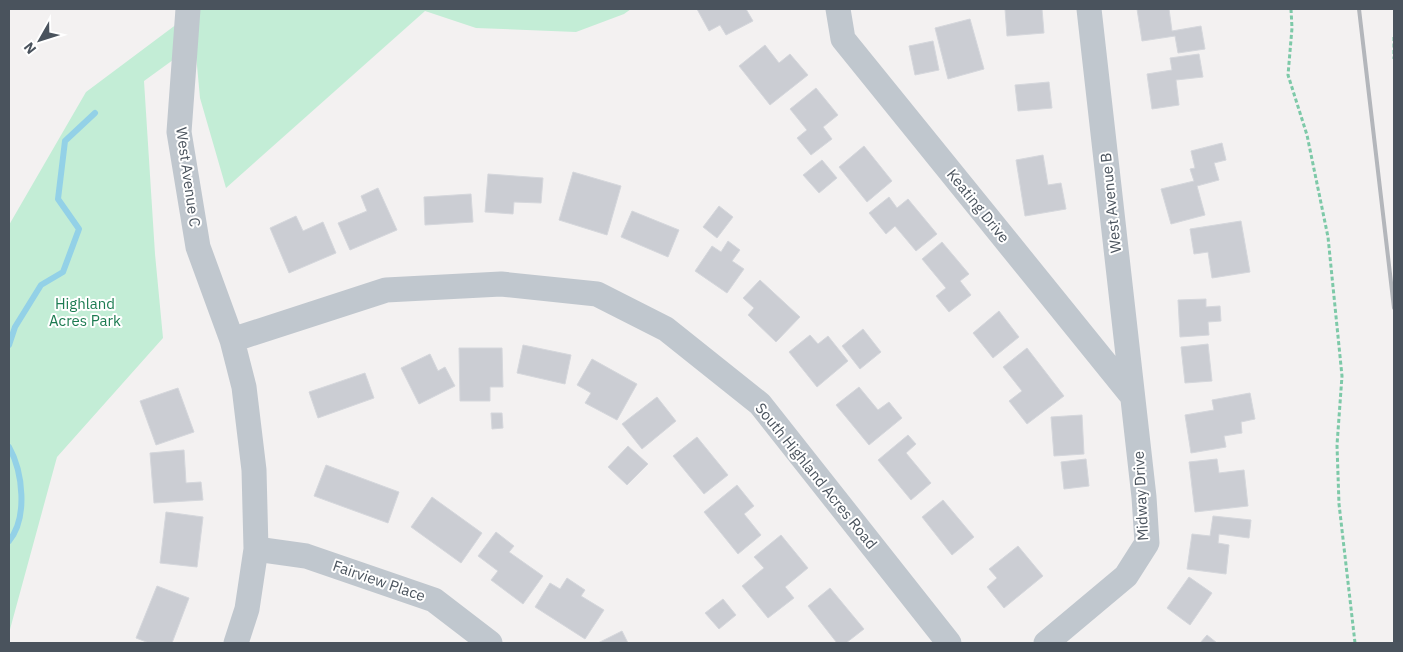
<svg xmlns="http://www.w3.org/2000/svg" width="1403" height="652" viewBox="0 0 1403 652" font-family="'IBM Plex Sans',sans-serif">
<rect width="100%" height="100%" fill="#f3f1f1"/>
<path fill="#c3edd6" d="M197,9h434l-7,5 -48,18 -100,-4 -51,-17 -199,177 -26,-90 -5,-54 -51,37 11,173 8,84 -106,119 -48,176v-408l77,-133z"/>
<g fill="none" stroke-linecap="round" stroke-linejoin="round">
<path stroke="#93d1e7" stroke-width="6" d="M9,345l6,-18 26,-42 22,-13 16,-43 -21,-30 7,-58 30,-28
M9,447c14,25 19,71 0,94"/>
</g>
<path fill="#cbcdd3" stroke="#d5d7dc" d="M697,9h49l7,12 -27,14 -6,-10 -11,6z
M1005,9h37l2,24 -37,3z
M1137,9h32l3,22 29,-5 4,23 -27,4 -3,-17 -33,5z
M970,19l14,50 -36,10 -13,-51z
M933,41l6,29 -24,5 -6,-29z
M765,45l14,18 11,-9 18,21 -38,30 -31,-39z
M1199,54l4,23 -27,3 3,25 -27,4 -5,-35 25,-4 -2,-12z
M1049,82l3,26 -34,3 -3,-26z
M816,88l22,27 -15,12 9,12 -21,16 -14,-17 10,-8 -17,-21z
M1222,143l4,17 -12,3 5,17 -22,6 8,29 -34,9 -10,-35 33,-8 -4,-12 5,-1 -4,-17z
M864,146l28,35 -25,21 -28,-35z
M1043,155l5,30 13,-2 5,26 -41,7 -9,-56z
M822,160l15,18 -18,15 -16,-18z
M573,172l48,14 -14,49 -48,-15z
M488,174l55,4 -2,25 -27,-1 -1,12 -28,-2z
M378,188l19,42 -47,20 -12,-27 29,-12 -6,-15z
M471,194l2,28 -48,3 -1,-28z
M889,197l8,11 11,-9 29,35 -21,17 -21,-25 -9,8 -17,-21z
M719,206l14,11 -16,21 -14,-11z
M632,211l47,19 -11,27 -47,-20z
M296,216l7,15 20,-9 13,31 -47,20 -19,-45z
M1241,221l9,51 -38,6 -4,-26 -14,2 -4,-25z
M728,241l12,9 -8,11 12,8 -17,24 -32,-22 17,-25 9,6z
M942,242l27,32 -9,7 11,14 -22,17 -13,-16 10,-8 -24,-29z
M760,280l40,37 -24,25 -28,-27 6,-7 -11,-10z
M1206,299v8l14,-1 1,15 -13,1 1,13 -29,2 -2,-37z
M999,311l20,26 -26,21 -20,-25z
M863,329l18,23 -21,17 -18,-23z
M810,335l8,9 10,-8 20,25 -31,26 -28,-35z
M1208,344l4,37 -27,2 -4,-36z
M523,345l48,10 -6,29 -48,-11z
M459,348h43l1,39h-13v14h-30z
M1027,348l37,48 -37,28 -18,-23 13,-10 -19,-24z
M430,354l8,17 7,-4 10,19 -36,18 -18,-36z
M592,359l45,25 -20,36 -32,-17 6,-10 -14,-8z
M365,373l9,25 -56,20 -9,-26z
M859,387l19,23 11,-8 13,16 -33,27 -33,-40z
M178,388l16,44 -38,13 -16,-44z
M1250,393l5,26 -14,3 1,11 -18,3 2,11 -35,6 -6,-38 29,-5 -2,-10z
M657,397l19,24 -34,28 -20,-25z
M491,413h11l1,15 -11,1z
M1082,415l2,39 -30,2 -3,-39z
M908,435l8,9 -10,9 25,30 -20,17 -33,-40z
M697,437l31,38 -24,19 -31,-38z
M628,446l20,18 -21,21 -19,-18z
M184,450l2,33 15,-1 2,18 -49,3 -4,-50z
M1086,459l3,27 -25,3 -3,-27z
M1217,459l2,14 25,-3 4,36 -53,6 -6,-50z
M326,465l73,27 -11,31 -74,-27z
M737,485l17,21 -10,8 17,21 -23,19 -34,-42z
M432,497l50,36 -21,30 -50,-36z
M943,500l31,37 -22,18 -30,-38z
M166,512l37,5 -6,50 -37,-4z
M1213,516l38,4 -2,18 -30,-4 -1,9 11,2 -3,29 -39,-5 5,-35 18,2z
M496,532l18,14 -5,6 34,24 -20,28 -32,-24 7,-9 -20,-15z
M781,535l27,33 -23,19 9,11 -26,20 -26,-32 22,-18 -10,-11z
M1018,546l25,30 -39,32 -17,-21 10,-9 -8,-9z
M1189,577l23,16 -22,32 -23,-17z
M567,578l18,12 -4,6 23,14 -19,29 -50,-32 15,-24 10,6z
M157,586l32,12 -17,45h-23l-13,-5z
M830,588l34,41 -18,14h-9l-29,-37z
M723,599l13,16 -17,14 -14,-16z
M622,631l6,12h-30z
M1207,635l10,8h-17z"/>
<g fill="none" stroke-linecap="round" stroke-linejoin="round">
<path stroke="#7dc9a8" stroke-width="3" stroke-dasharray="4 2.5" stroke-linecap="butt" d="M1291,9l1,19 -4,47 19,60 21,102 14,139 -5,69 2,59 16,139
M1394,37v22"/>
<path stroke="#c0c7ce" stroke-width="25" d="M188,9l-9,123 19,115 34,93 12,47 10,83 2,79 -9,60 -11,34
M838,9l5,30 289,357
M232,340l154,-50 115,-6 96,10 69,35 94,75 189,239
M256,549l50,7 128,44 56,43
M1046,643l80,-67 21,-33 -3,-46 -55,-488"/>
<path stroke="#b3b6bb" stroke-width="4" d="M1359,9l35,299"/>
</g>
<g text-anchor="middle" stroke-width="4" stroke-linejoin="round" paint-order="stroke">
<g font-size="15" fill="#4a535d" stroke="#fff">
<text transform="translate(188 177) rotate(82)" y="5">West Avenue C</text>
<text transform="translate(1111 203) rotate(-96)" y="5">West Avenue B</text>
<text transform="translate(978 206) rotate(51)" y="5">Keating Drive</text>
<text transform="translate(816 476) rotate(51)" y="5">South Highland Acres Road</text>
<text transform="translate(1141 496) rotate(-93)" y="5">Midway Drive</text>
<text transform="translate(379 581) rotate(19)" y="5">Fairview Place</text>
</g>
<g font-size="15" fill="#1d7c52" stroke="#fff">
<text x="85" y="309">Highland<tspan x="85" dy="17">Acres Park</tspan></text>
</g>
</g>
<rect width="1403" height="652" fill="none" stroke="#4a535d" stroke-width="20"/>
<g transform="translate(40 40) rotate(231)" stroke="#ffffff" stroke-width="4" paint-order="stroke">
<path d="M0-4L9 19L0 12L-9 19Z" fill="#4a535d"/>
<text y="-8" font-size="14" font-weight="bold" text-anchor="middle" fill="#4a535d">N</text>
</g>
</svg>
